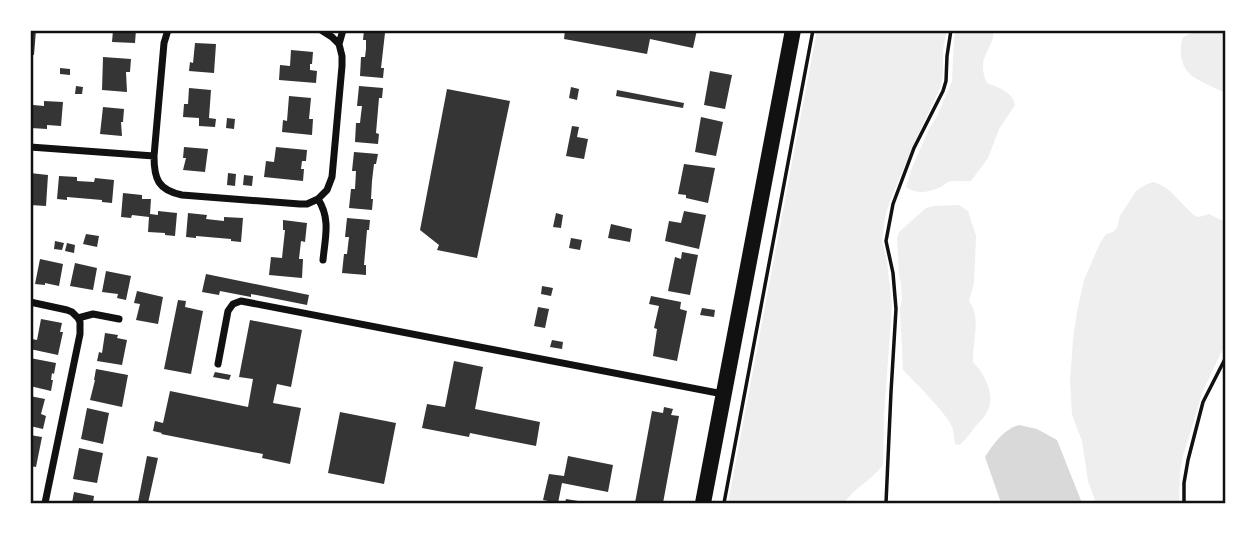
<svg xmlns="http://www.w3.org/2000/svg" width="1255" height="533" viewBox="0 0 1255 533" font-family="'Space Grotesk',sans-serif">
<rect width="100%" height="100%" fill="#fff"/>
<path fill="#eee" d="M817,30h130l-4,19v24l-2,13 -26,55 -25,60 -5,16 -3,24 5,21 5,43 -8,111 -1,49c-11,15 -29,23 -39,38h-116z
M956,30h38c-1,22 -19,27 -7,53 12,5 25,8 28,22l-16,24 -11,29 -17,23c-7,1 -17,-1 -23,1 -4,2 -6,5 -10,6 -11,5 -23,6 -32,-1l5,-17 17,-39 9,-15 15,-35 2,-42z
M1198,30h27v63c-8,-4 -29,-13 -35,-19 -10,-8 -11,-26 -7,-37z
M1153,182c18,4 28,23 42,34l4,1 10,-3 16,8v122l-22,47 -20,65 -3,16 -1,31h-83l-8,-22 -6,-40 -10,-26 -2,-33 3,-43 4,-27 7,-32 16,-37 6,-9 7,-2 4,-4 3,-12 16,-25 9,-6z
M959,205l9,6 8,25 -2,47 -5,18c13,18 3,40 4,61 12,12 24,35 13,52 -3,5 -8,9 -11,13 -5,7 -9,12 -15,18l-5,-1c-1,-6 -1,-12 -3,-17 -3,-11 -40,-48 -49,-57l-3,-60 2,-11 -1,-16 -2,-7 -2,-38 2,-6 27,-24 7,-2z"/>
<path fill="#d9d9d9" d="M1019,425l18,4 20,11 25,63h-81l-16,-46c8,-13 19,-28 34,-32z"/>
<path fill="#353535" d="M30,30h6l-2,25 -4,-1z
M113,30h23l-1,13 -23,-1z
M364,30h23v3h-2l-4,35h3l-1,10 -23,-2 1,-19h4l1,-8v-9h-3z
M565,30h132l-4,18 -43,-9 -3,15 -83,-15z
M195,43l21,1 -2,29 -25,-2 1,-9 3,1z
M291,50l22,2 -1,12h-2v6l7,1 -1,12 -37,-3 1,-15 10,1z
M103,57l28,2 -1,13h-4l1,20 -25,-2z
M60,68l10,1v6l-10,-1z
M710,71l22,4 -7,34 -21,-4z
M76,86l7,1 -1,7h-7z
M359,86l24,2 -1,10h-3l-3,35 3,1 -1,10 -23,-2 1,-19h4l1,-9 1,-8h-5z
M571,87l8,2 -2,11 -8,-2z
M189,88l22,2 -2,28 7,1 -1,8 -16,-1v-8l-16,-1 1,-13h4z
M447,89l63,12 -33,157 -40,-8 2,-5 -19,-15z
M617,90l67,13 -1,5 -67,-12z
M289,96l22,2 -2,21h4l-1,16 -30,-3 1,-12 4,1z
M44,101l19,1 -2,24 -14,-1v4l-16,-1 2,-23 11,1z
M103,107l21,2 -1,13h-2l1,14 -22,-2z
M701,117l22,5 -7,34 -21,-4z
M227,118l8,1 -1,10 -8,-1z
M572,126l7,1 -2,10 11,2 -4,20 -18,-3z
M184,147l24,2 -3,23 -22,-2 3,-12h-3z
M276,147l31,3 -1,11h-4l-1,8h3l-1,12 -39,-4 2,-16 8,1z
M354,152l24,2 -2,10h-2l-2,17 -1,18h2l-1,11 -23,-2 2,-19h4l1,-18h-4z
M684,164l31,4 -7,35 -22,-5v-3l-8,-1z
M30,173l18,2 -2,31 -16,-1z
M228,173l8,1 -1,12 -8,-1z
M244,175l9,1 -1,10 -9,-1z
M59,176l18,1v4l17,1 1,-4 19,2 -2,23 -10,-1v-2l-35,-3v3l-10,-1z
M123,193l19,2v4h9l-1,15 8,1v-4l19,2 -2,23 -10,-1v-2l-17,-1 1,-15 -17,-2 -1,3 -10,-1z
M684,211l22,4 -7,34 -34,-8 4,-20 12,2z
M188,213l19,2 -1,4 18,2v-4l19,1 -2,24 -10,-1v-2l-35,-3v2l-10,-1z
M556,213l7,2 -2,13 -8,-1z
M347,218l23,2 -1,10h-2l-3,35h2v10l-24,-2 2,-19h3l2,-17h-4z
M283,220l24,3 -2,19 -4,-1 -2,18h4l-1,19 -33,-3 2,-18 11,1 3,-28h-2z
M611,224l21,5 -2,13 -22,-4z
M86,234l13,2 -2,11 -14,-3z
M571,238l11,2 -2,10 -11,-2z
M55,241l9,2 -2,7 -8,-1z
M67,243l8,2 -1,8 -9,-2z
M682,252l16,3 -8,40 -22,-4 7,-34 6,2z
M40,259l23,5 -4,22 -14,-3v2l-10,-1z
M75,263l22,5 -4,22 -23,-4z
M106,271l25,5 -5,24 -9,-2 1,-4 -16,-2z
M206,274l103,21 -2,10 -56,-11v3l-31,-6 -1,4 -17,-3z
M542,286l11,2 -2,8 -10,-2z
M137,291l26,6 -5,27 -22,-4 4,-16 -6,-1z
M651,296l30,6 -1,7 7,2 -10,50 -24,-5 4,-27 -3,-1 5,-22 -10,-2z
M178,300l8,1 -1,6 18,4 -12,63 -27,-5z
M538,307l11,2 -4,19 -11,-2z
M702,308l13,2 -1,7 -14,-2z
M41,319l21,4 -2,9h3l-5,23 -28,-6 2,-10 5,1z
M250,320l52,10 -11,57 -14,-3 -4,19 28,5 -11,56 -28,-6 1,-4 -102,-20 1,-1 -9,-2 2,-10 8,2 7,-32 78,16 5,-28 -14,-2z
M105,333l13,2 -1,3 10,2 -5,25 -25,-4 2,-9 3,1z
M552,340l11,2 -1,7 -12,-2z
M30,358l26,5 -2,11 -2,-1 -1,7h2l-2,11 -21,-5z
M454,361l29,6 -8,42 65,13 -4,24 -66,-13 -1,4 -47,-9 5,-24 18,3z
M96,369l32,6 -6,32 -32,-7 5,-20h-1z
M215,372l16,3 -2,5 -16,-3z
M30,396l15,3 -4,15 5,2 -3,13 -13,-3z
M664,407l9,2 -2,6 8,1 -16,87h-28l17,-92 11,2z
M87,408l22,5 -6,31 -22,-5z
M340,412l56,11 -12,61 -56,-11z
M30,435l12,2 -6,30 -6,-1z
M79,448l24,5 -6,30 -24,-4z
M147,456l11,2 -10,45h-2l-8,-1z
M568,456l45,9 -5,27 -46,-9 -4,20 -15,-3 6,-26 15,2z
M74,492l20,4 -1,7h-21z
M566,499l18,3v1h-19z"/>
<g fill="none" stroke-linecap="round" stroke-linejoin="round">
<path stroke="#111" stroke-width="3.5" d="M724,503l89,-473
M886,503l5,-111 5,-83 -3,-36 -7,-32 7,-37 21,-56 29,-57 3,-10 1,-25 4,-26
M1184,503v-20l4,-23 15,-58 22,-43"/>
<path stroke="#111" stroke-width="7" d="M168,30l-4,13 -10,113c0,23 4,34 28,39l118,9h7l11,-5
M321,30l11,7 7,7
M30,147l124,9
M323,260c2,-22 8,-41 -5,-61l9,-9 5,-13 10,-111v-10l-3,-12 4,-14
M30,302l37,8 5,2 6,6 15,-4 26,5
M218,364l10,-53 5,-7 8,-3 482,93
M45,503l35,-169v-12l-2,-4"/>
<path stroke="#111" stroke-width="16" d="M703,503l90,-473"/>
</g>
<rect width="1255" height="533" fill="none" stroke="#ffffff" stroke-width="63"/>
<rect x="32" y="32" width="1192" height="470" fill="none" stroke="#111" stroke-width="2.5"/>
</svg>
